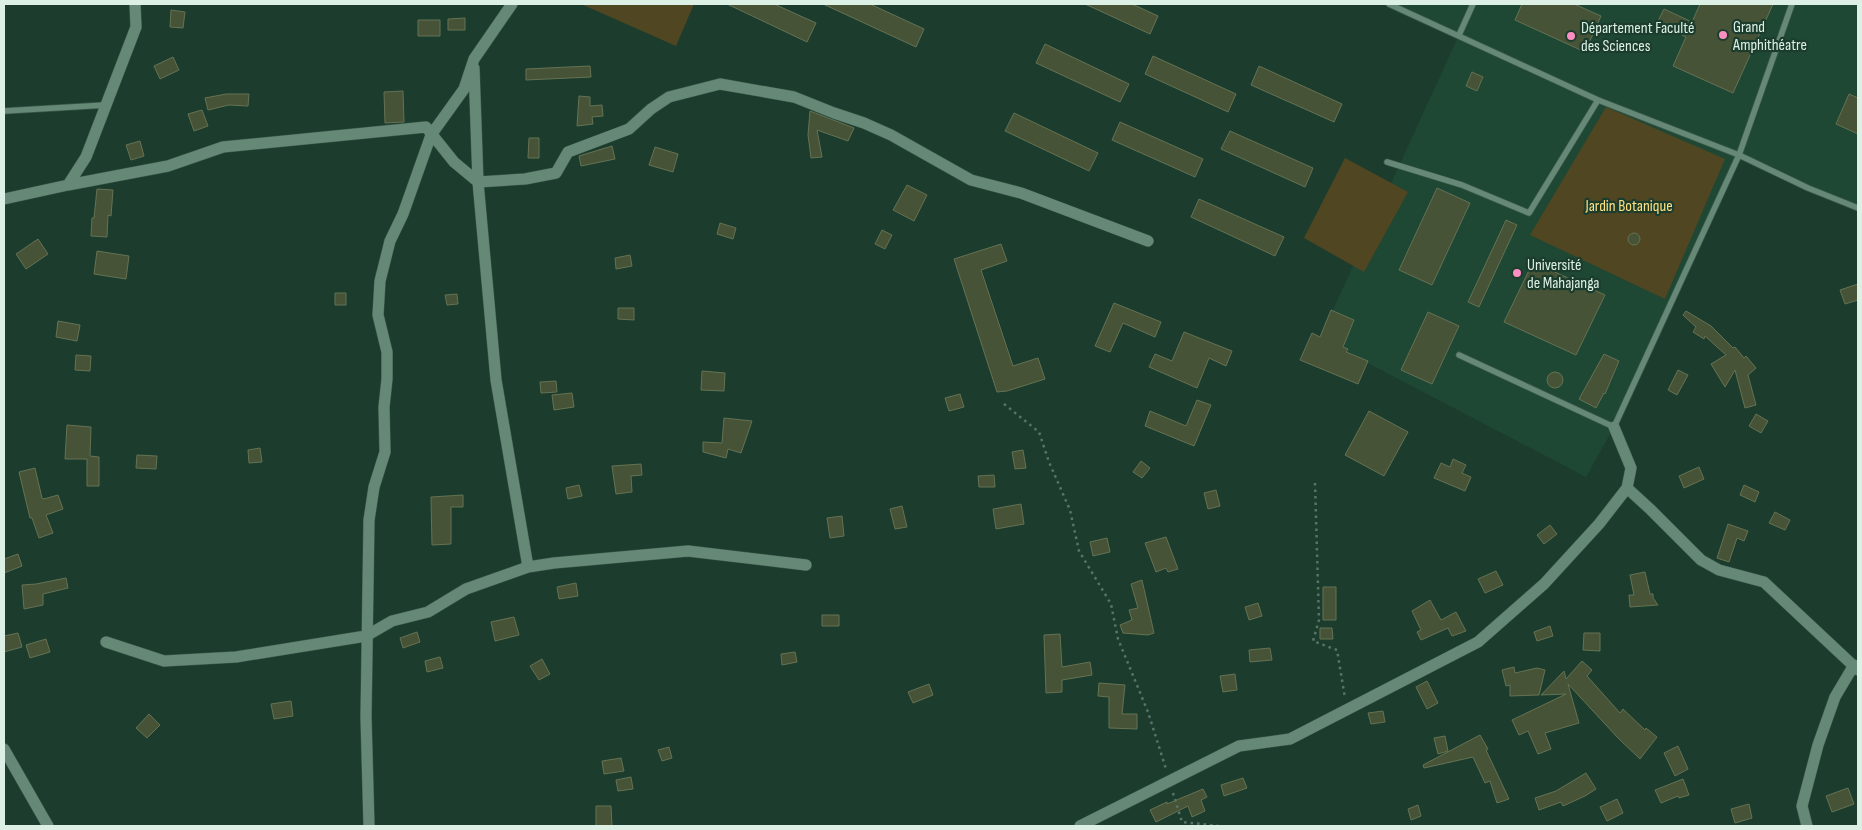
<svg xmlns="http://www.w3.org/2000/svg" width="1862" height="830" viewBox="0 0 1862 830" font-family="'Sofia Sans Condensed',sans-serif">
<rect width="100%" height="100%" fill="#1c3d2d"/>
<path fill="#1e4734" d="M1389,4h469v204l-119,-52 -125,271 -28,50 -266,-139 139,-303z"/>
<path fill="#514622" d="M581,4h113l-18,42z
M1606,107l119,52 -60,140 -135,-64z
M1345,158l63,34 -44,80 -60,-34z"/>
<path fill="#465336" stroke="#657254" d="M727,4h47l42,19 -9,19z
M823,4h47l54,25 -8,18z
M1085,4h47l26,12 -8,18z
M1522,4h52l27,12 -16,36 -70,-32z
M1700,4h73l-40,89 -60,-27 13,-29 -29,-14 7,-14 28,13z
M171,10l14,2 -2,16 -13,-1z
M465,18v12h-17v-11z
M418,20h22v16h-22z
M1045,44l84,40 -9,18 -84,-39z
M1153,56l83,38 -8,18 -83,-38z
M173,57l6,13 -19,9 -6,-13z
M590,66l1,11 -65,3v-11z
M1259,66l83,38 -8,18 -83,-37z
M1472,72l11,5 -6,14 -11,-5z
M403,91l1,31 -19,1 -1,-31z
M226,94h23l-1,12 -19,-1 -21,5 -3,-12z
M1849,94l9,4v36l-22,-10z
M579,96l11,1v9l12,-1 1,11 -11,1 1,7 -16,2z
M202,110l6,16 -14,5 -6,-17z
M810,111l44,17 -6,13 -31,-11 5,27 -11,1 -3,-23z
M1014,113l84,40 -9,18 -84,-40z
M1120,122l83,37 -8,18 -83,-37z
M1230,131l83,37 -8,19 -84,-38z
M529,138h10v20h-11z
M140,141l4,15 -13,4 -5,-15z
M612,146l3,13 -34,7 -2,-10z
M655,147l23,7 -5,18 -24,-7z
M907,185l20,10 -13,26 -21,-11z
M1437,188l33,15 -38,82 -33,-15z
M97,189l16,1 -2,26 -3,-1 -1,22 -16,-1 1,-18h2z
M1199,199l85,38 -9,19 -84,-39z
M1506,220l11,5 -38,82 -11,-5z
M720,223l16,5 -3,11 -16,-5z
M882,230l10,5 -7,14 -10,-5z
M1628 239a6 6 0 1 1 12 0a6 6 0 1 1-12 0Z
M38,239l10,15 -22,15 -10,-15z
M1001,244l6,17 -26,9 32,96 25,-8 7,21 -38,12 -10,1 -43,-133z
M97,251l32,5 -3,23 -32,-5z
M630,255l2,11 -16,3 -1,-11z
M1533,262l72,33 -29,60 -72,-33z
M1858,284v16l-13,4 -5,-14z
M335,293h11v12h-11z
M457,294l1,10 -11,1 -2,-10z
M1114,303l47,19 -6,15 -32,-14 -13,29 -15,-6z
M618,308h16v12l-16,-1z
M1331,310l23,10 -11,27 5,2 -2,3 22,9 -10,23 -58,-24 12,-27 8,4z
M1686,311l25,15 22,22 2,-1 9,11 2,-2 10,12 -8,7 8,30 -11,3 -10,-38 -10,17 -14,-23 15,-9 -21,-19 -1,3 -11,-7 3,-5 -13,-12z
M1428,312l31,14 -27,58 -31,-14z
M58,321l22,4 -3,16 -21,-4z
M1184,332l48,19 -6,15 -17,-8 -12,30 -48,-21 6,-13 17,7z
M1604,354l15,7 -14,33 -1,-1 -8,15 -17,-9z
M76,355l15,1 -1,15 -15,-1z
M1678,370l10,5 -11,20 -9,-5z
M702,371l23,2 -1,18 -23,-1z
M1547 380a8 8 0 1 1 16 0a8 8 0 1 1-16 0Z
M556,381l1,11 -16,1 -1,-11z
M572,393l2,14 -20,3 -2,-15z
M960,394l4,13 -15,4 -4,-13z
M1197,400l14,5 -17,41 -49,-20 5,-15 36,15z
M1369,411l39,21 -24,44 -39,-21z
M1756,414l12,7 -7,12 -12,-7z
M724,418l28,3 -11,32 -13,-4 -2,9 -23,-6v-10l19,1z
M67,425l24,2 -1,29 9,1v29h-12v-27h-22z
M260,448l2,14 -13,1 -1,-13z
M1023,450l3,18 -11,1 -3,-17z
M137,455l20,1 -1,13 -20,-1z
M1453,459l13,6 -4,8 9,4 -6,14 -31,-13 7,-15 9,4z
M1141,461l9,7 -8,10 -9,-6z
M641,464l1,11 -11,1 1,16 -16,2 -4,-28z
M1699,467l5,12 -20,9 -5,-12z
M35,468l7,30 2,1 14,-4 5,14 -17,6 7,18 -14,5 -7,-20h-2l-11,-46z
M994,475l1,12h-16l-1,-11z
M579,485l3,11 -14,3 -2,-11z
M1744,485l15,7 -4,10 -15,-7z
M1216,490l4,16 -12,3 -4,-16z
M463,495v12h-12v37l-19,1 -1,-48z
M1021,504l3,20 -28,5 -3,-20z
M902,506l5,21 -12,2 -5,-20z
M1775,512l15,8 -5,10 -16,-7z
M842,516l2,20 -14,2 -3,-20z
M1728,524l20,7 -4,10 -7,-3 -8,24 -12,-4z
M1550,525l7,9 -13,10 -7,-9z
M1166,537l12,32 -10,3 -2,-4 -10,4 -11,-29z
M1107,538l3,14 -17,4 -3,-14z
M18,554l4,12 -18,7v-14z
M1496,571l7,14 -18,8 -7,-14z
M1645,572l5,22h3v4l5,7 -28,2 -1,-12h5l-4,-20z
M66,578l2,10 -25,6v11l-19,4 -2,-24 14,-1z
M1142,580l12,53 -6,2 -25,-2 -3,-8 12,-5 -3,-10 9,-2 -7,-24z
M576,583l2,13 -19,3 -2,-12z
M1323,587h13v33h-13z
M1430,600l11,20 15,-8 10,19 -14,5 -4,-8 -27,12 -4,-8 4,-2 -9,-19z
M1258,603l4,13 -13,4 -4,-13z
M822,615h17v11h-17z
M514,617l5,18 -24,6 -4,-19z
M1550,626l3,10 -16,5 -3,-9z
M1320,628h12l1,11h-13z
M417,632l3,10 -17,6 -3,-10z
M18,633l4,14 -18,5v-16z
M1584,633h16v18l-17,-1z
M1060,634l2,33 28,-5 2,13 -30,5v12l-16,1 -2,-58z
M46,639l4,13 -20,6 -4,-13z
M1270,648l2,12 -22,2 -1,-12z
M795,652l2,10 -15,3 -1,-11z
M440,657l3,11 -16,4 -2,-11z
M542,659l8,15 -11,6 -9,-14z
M1582,661l10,9 -5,6 33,37 3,-4 22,21 1,-2 11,9 -17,22 -22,-21 -50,-54 11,39 -34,10 6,16 -13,5 -10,-23 -9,4 -7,-15 54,-26 -25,1 23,-24 2,8z
M1514,667l1,6 22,-5 8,2 -6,25 -29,1v-11l-4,1 -4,-16z
M1235,674l2,16 -14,2 -3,-16z
M1427,681l11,22 -11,6 -11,-22z
M1099,683l26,2 -3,29h15v15l-28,-1v-31l-11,-1z
M929,684l4,11 -20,8 -5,-11z
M291,701l2,15 -19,3 -3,-15z
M1383,711l2,11 -14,2 -3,-11z
M149,714l11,11 -13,13 -11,-10z
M1480,735l8,14 -2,1 23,49 -12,4 -7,-22 -5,2 -12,-26 -49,11 -1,-3z
M1445,736l3,15 -10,3 -4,-16z
M1678,746l10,23 -13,7 -11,-23z
M669,747l3,11 -10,3 -4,-11z
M621,758l3,13 -20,3 -2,-13z
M1586,773l10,16 -11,7 -22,10 -2,-4 -22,8 -4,-12 21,-7z
M631,777l2,12 -15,2 -2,-11z
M1243,778l4,10 -23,8 -3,-11z
M1683,779l6,16 -10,3 -1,-2 -17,7 -6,-13z
M1848,788l6,16 -22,8 -6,-16z
M1203,789l4,8 -6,3 4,11 -13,6 -4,-11 -32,16 -6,-12 17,-8v2z
M1617,799l6,14 -16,8 -7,-14z
M1749,804l3,14 -17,5 -4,-14z
M1418,805l3,11 -10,4 -3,-11z
M596,806h15l1,20h-16z"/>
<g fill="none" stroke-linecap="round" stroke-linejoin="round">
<g stroke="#3b594b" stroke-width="7">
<path id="lane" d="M1389,4l209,96 141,55 69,33 50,20
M1459,35l14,-31
M4,111l102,-6
M1387,162l75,23 67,28 69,-113
M1459,355l155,72 125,-272 53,-151"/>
</g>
<g stroke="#3b594b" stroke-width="12">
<path id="street" d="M474,68l4,114 18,198 32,187
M68,185l18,-28 50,-130 -1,-23
M4,199l64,-14 100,-19 55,-19 203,-20 28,35 24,20 47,-3 31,-6 12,-21 61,-23 22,-20 18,-12 51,-13 74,13 40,16 30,10 27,12 80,45 50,13 127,48
M1614,427l17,41 -4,20 23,21 51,51 18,10 45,12 94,88
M106,642l58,19 72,-4 130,-21 26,-15 36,-9 38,-23 62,-22 26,-4 134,-12 118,14
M4,749l44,77
M369,826l-3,-109 3,-197 5,-33 11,-35 -1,-45 3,-28v-27l-9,-37 2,-34 10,-40 13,-27 28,-79 33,-46 10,-30 38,-55
M1080,826l159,-80 51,-7 188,-97 66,-58 55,-60 28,-36
M1807,826l-5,-20 16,-61 17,-48 19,-32"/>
</g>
<path stroke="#587567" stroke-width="2.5" stroke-dasharray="2.5 4" stroke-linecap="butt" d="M1004,404l35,28 10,30 21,48 9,41 32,53 7,35 30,73 18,57
M1315,483l4,137 -6,21 24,9 8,48
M1173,793l9,29 38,4"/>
<use href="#lane" stroke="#668876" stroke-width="5.5"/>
<use href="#street" stroke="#668876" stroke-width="11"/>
</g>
<g fill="#fc8fc2" stroke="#1c3d2d" stroke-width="2">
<circle cx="1723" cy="35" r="5"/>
<circle cx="1571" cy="36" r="5"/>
<circle cx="1517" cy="273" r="5"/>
</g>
<g text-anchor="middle" stroke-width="4.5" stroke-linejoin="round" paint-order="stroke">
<g font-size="16" fill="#ddf0e5" stroke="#1c3d2d" text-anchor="start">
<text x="1733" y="32">Grand<tspan x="1733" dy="18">Amphithéatre</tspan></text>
<text x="1581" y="33">Département Faculté<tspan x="1581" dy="18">des Sciences</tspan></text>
<text x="1527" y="270">Université<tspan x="1527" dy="18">de Mahajanga</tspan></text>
</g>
<g font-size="16" fill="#fee282" stroke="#1c3d2d">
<text x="1629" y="211">Jardin Botanique</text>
</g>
</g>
<rect width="1862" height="830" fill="none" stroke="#ddf0e5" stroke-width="10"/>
</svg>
